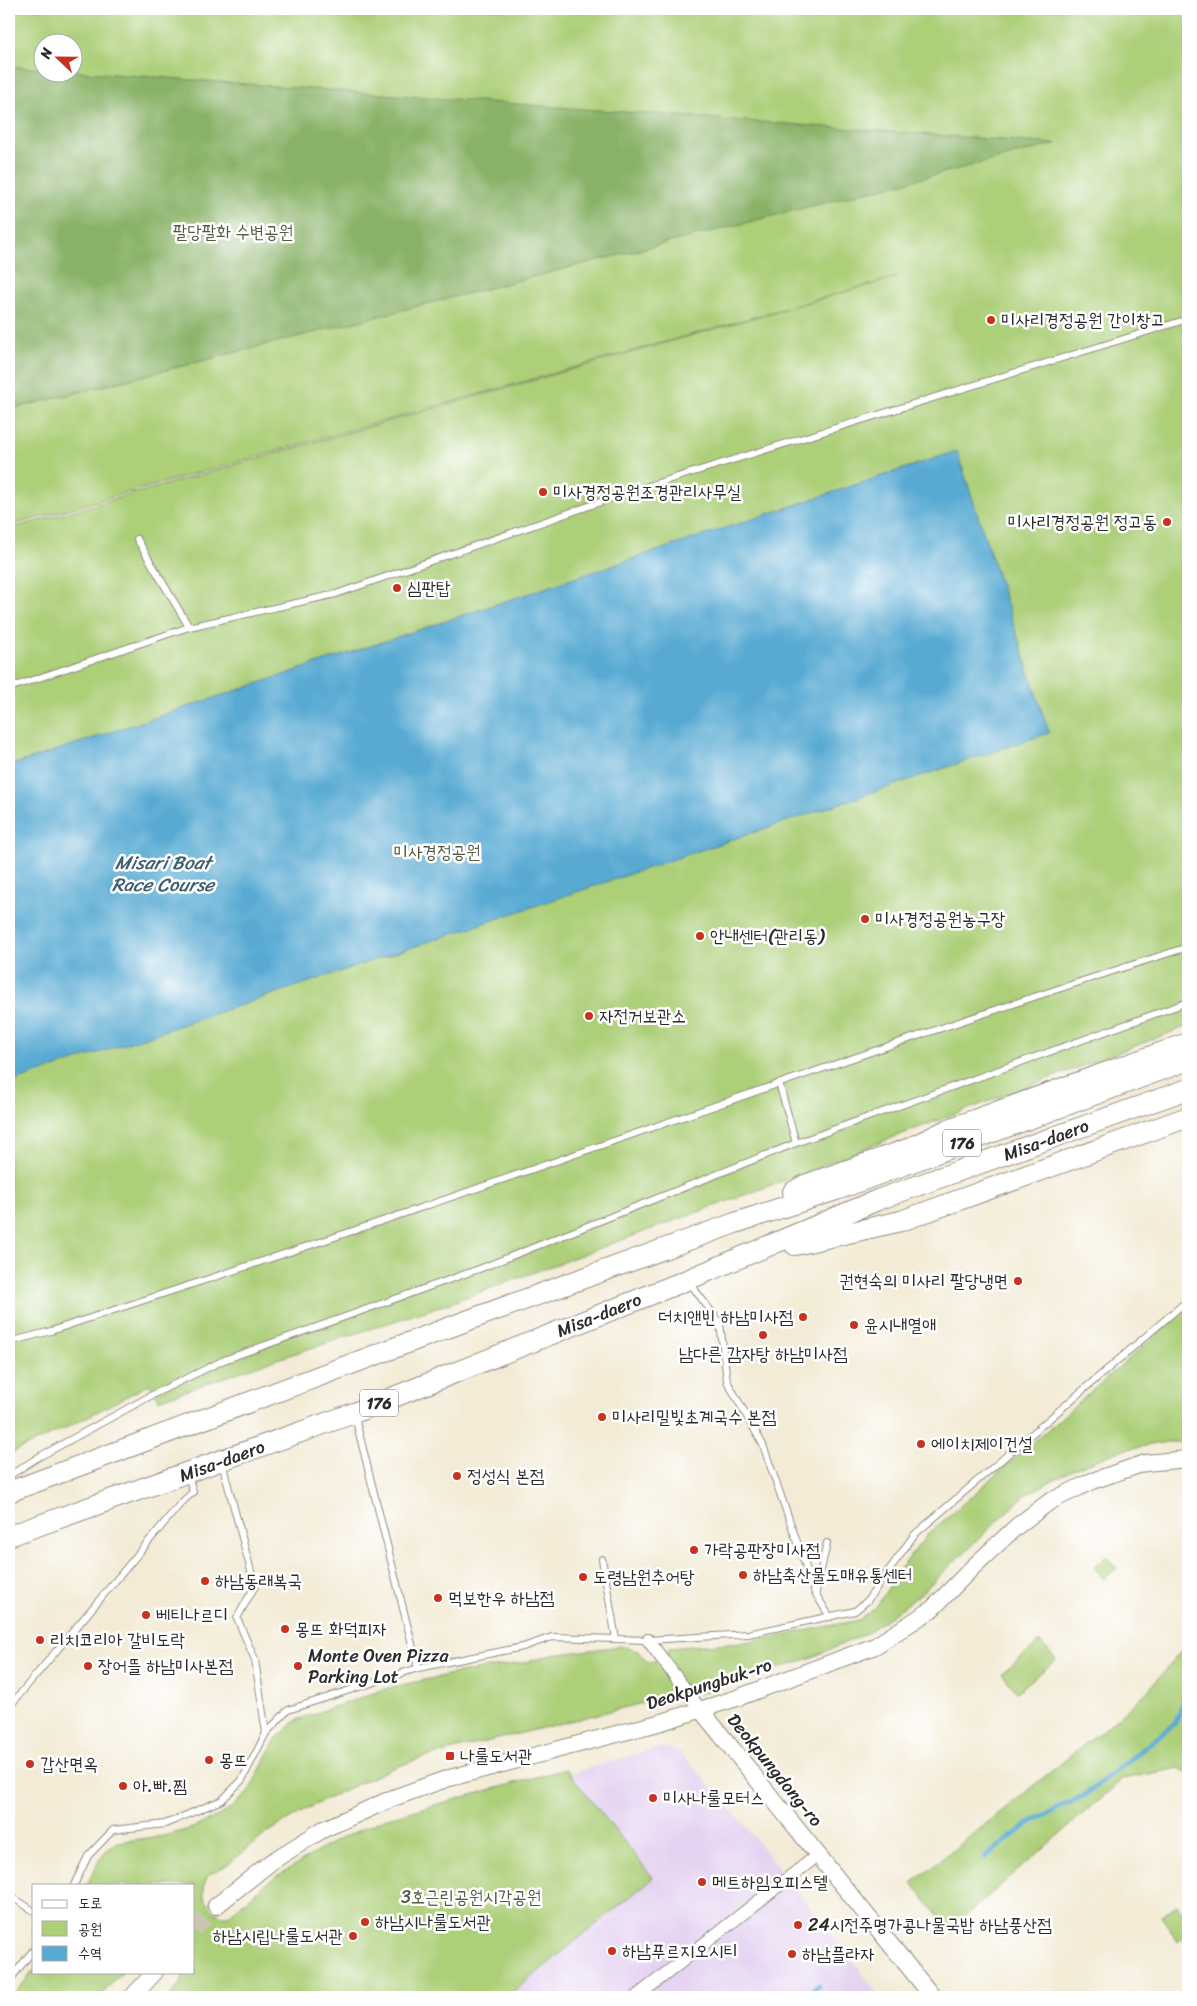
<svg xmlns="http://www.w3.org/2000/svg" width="1197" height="2006" viewBox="0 0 1197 2006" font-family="Sriracha,'Poor Story',sans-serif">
<rect width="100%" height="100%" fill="#fff"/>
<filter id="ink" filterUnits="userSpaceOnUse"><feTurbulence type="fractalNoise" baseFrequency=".02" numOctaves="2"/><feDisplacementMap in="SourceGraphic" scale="10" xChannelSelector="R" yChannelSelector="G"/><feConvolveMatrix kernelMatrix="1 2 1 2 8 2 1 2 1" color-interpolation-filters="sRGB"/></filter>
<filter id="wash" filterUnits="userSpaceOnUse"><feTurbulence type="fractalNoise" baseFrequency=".0096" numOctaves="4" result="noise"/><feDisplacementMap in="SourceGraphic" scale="20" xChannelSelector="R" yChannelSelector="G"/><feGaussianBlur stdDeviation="1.12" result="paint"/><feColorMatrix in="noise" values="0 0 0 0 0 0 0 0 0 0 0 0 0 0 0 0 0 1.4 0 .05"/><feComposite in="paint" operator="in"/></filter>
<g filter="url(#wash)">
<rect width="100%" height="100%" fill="#f3ebd5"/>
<path fill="#e5d3f1" d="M661,1747l19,5 54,60 147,185h-374l146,-119 -84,-104z"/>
<path fill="#accf78" stroke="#6c7d52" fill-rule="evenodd" d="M9,9h1179v1017l-286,108 -106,42 -343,126 -185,60 -109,38 -9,-16 -86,45 -55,25v-925l888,-252 -888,249zM42,42h30v30h-30z
M1188,1307v135h-21l-45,8 -46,18 -51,27 -108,102 -50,36 -54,24 -113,36 -16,-8h-13l-4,11 -16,5 -230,57 -33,12 -39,18 -42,21 -40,24 -40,32 -19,10 -4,10v13l10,14 8,4h6l38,-33 69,-42 49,-22 182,-50 87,109 -146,119h-338l12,-14 4,-11h9v-87h-107l12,-25 8,-11 10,-7 47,-6 29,-8 33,-16 22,-19 28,-54 21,-19 91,-32 64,-14 75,-12 25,-7 69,-9 17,5 9,11 19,-2 3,-12 84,-7 106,-21 17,-13 25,-39 26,-33z
M1107,1556l10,12 -13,11 -10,-12z
M1040,1642l16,18 -39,32 -15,-18z
M1188,1643v130l-9,-5 -56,11 -174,151 -37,-47 207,-166 28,-25z
M1178,1905l10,17v13l-11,7 -16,-27z
M34,1970v2h89l-24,25h-87z"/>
<path fill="#89b268" stroke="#5a6e4a" d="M9,66l33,3v3h30l1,-1 983,73 -1047,266z"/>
<path fill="#58aad3" stroke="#426a7f" d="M957,451l92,282 -1040,350v-317z"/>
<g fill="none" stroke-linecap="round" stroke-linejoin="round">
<path stroke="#58aad3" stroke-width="5" d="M985,1857l46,-35 54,-27 53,-42 37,-30 13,-33
M807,1995l11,-9"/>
</g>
</g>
<g filter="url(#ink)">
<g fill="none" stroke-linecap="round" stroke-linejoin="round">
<path stroke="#cbc5b3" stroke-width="16" stroke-dasharray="16 8" stroke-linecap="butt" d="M194,1930l22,-24"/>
<g stroke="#8f8b80" stroke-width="8">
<path id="service" d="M137,539l52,88
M9,688l180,-61 147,-33 293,-102 559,-173
M779,1083l17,60
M689,1282l31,41 7,58 36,64 52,148 15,24
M9,1342l42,-11c122,-41 245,-80 366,-122 257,-88 512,-180 771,-262
M355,1417l63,251
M222,1463l33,123 -18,32 18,42 11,73
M9,1476l28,-18 117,-64 70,-34 255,-91 317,-126 392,-141
M602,1559l14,80
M816,1592l11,-49
M9,1707l172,-204 12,-11 -5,-17
M74,1885l14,-29 25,-26 52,-6 57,-24 20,-20 24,-47 22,-23 130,-42 105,-21 29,-10 96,3 100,-6 107,-23 12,-10 47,-66 274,-235
M9,1895l25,16
M9,1981l25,-32"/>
</g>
<g stroke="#8f8b80" stroke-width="14">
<path id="minor" d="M648,1640l52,69
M636,1997l182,-142"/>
</g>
<g stroke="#8f8b80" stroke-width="18">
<path id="tertiary" d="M700,1709l233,288
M216,1906l55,-44 51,-32 71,-32 53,-19 216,-57 75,-24 138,-52 56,-36 42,-43 43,-40 33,-25 43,-21 53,-18 43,-4
M132,1997l23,-25"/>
</g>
<g stroke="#8f8b80" stroke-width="22">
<path id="primary" d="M793,1192l12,-7 103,-36 41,-20 239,-86
M795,1245l106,-24 287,-104
M9,1492l468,-175 258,-94 101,-33 352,-130
M9,1536l345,-123 333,-133 193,-81 308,-110"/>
</g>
<use href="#service" stroke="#fff" stroke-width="6"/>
<use href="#minor" stroke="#fff" stroke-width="12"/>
<use href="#tertiary" stroke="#fff" stroke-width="16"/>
<use href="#primary" stroke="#fff" stroke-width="20"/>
</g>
</g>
<g fill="#c8321e" stroke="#fff" stroke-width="2">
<circle cx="991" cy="320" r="5"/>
<circle cx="543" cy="492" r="5"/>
<circle cx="1167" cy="522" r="5"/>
<circle cx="397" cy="588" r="5"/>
<circle cx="865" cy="919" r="5"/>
<circle cx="700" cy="936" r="5"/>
<circle cx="589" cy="1016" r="5"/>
<circle cx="1018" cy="1281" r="5"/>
<circle cx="803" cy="1317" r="5"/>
<circle cx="854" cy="1325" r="5"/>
<circle cx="763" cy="1335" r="5"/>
<circle cx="602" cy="1417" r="5"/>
<circle cx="921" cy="1444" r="5"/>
<circle cx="457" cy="1476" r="5"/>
<circle cx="694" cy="1550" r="5"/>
<circle cx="743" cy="1575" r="5"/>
<circle cx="583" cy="1577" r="5"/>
<circle cx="205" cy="1581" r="5"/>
<circle cx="438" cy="1598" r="5"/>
<circle cx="146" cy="1615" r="5"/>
<circle cx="285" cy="1629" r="5"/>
<circle cx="40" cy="1640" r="5"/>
<circle cx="88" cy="1666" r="5"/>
<circle cx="298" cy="1666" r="5"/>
<rect x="445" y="1751" width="10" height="10" rx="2.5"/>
<circle cx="209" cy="1760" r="5"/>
<circle cx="30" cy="1764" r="5"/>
<circle cx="123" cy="1786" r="5"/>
<circle cx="653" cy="1798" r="5"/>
<circle cx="702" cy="1882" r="5"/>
<circle cx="365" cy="1922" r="5"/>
<circle cx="798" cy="1925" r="5"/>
<circle cx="353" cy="1936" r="5"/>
<circle cx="612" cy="1951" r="5"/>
<circle cx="792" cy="1954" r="5"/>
</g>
<g text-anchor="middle" stroke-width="5" stroke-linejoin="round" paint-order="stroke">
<g fill="#fff" stroke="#6b6b6b" stroke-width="1">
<rect x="943" y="1129.5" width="38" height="27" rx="4"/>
<rect x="360" y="1389.5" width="38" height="27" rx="4"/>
</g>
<g font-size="16" font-weight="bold" fill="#2b2b2b">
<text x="962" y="1149">176</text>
<text x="379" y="1409">176</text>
</g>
<g font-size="18" fill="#525c42" stroke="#fff">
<text x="233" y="238">팔당팔화 수변공원</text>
<text x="437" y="858">미사경정공원</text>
<text x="471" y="1903">3호근린공원시각공원</text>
</g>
<g font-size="18" fill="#2b2b2b" stroke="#fff" text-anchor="start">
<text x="1001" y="326">미사리경정공원 간이창고</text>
<text x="553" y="498">미사경정공원조경관리사무실</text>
<text x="1157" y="528" text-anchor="end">미사리경정공원 정고동</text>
<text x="407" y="594">심판탑</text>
<text x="875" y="925">미사경정공원농구장</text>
<text x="710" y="942">안내센터(관리동)</text>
<text x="599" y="1022">자전거보관소</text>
<text x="1008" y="1287" text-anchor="end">권현숙의 미사리 팔당냉면</text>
<text x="793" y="1323" text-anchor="end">더치앤빈 하남미사점</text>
<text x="864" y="1331">윤시내열애</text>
<text x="763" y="1360" text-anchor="middle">남다른 감자탕 하남미사점</text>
<text x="612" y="1423">미사리밀빛초계국수 본점</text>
<text x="931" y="1450">에이치제이건설</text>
<text x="467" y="1482">정성식 본점</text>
<text x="704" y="1556">가락공판장미사점</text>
<text x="753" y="1581">하남축산물도매유통센터</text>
<text x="593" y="1583">도령남원추어탕</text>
<text x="215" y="1587">하남동래복국</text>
<text x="448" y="1604">먹보한우 하남점</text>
<text x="156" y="1621">베티나르디</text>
<text x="295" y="1635">몽뜨 화덕피자</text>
<text x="50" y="1646">리치코리아 갈비도락</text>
<text x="308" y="1662">Monte Oven Pizza<tspan x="308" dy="21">Parking Lot</tspan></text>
<text x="98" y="1672">장어뜰 하남미사본점</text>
<text x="460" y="1762">나룰도서관</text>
<text x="219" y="1766">몽뜨</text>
<text x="40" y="1770">갑산면옥</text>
<text x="133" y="1792">아.빠.찜</text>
<text x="663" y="1804">미사나룰모터스</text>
<text x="712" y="1888">메트하임오피스텔</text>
<text x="375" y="1928">하남시나룰도서관</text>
<text x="808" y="1931">24시전주명가콩나물국밥 하남풍산점</text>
<text x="343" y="1942" text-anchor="end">하남시립나룰도서관</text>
<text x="622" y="1957">하남푸르지오시티</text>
<text x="802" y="1960">하남플라자</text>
</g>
<g font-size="18" fill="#2b2b2b" stroke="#fff">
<text transform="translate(1046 1140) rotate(-20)" y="6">Misa-daero</text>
<text transform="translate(599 1315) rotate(-22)" y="6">Misa-daero</text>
<text transform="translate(222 1461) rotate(-20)" y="6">Misa-daero</text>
<text transform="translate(709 1684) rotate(-18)" y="6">Deokpungbuk-ro</text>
<text transform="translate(775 1770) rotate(51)" y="6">Deokpungdong-ro</text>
</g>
<g font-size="19" font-style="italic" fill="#3d5e6e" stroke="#fff">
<text x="163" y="869">Misari Boat<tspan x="163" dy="22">Race Course</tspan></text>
</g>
</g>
<rect width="1197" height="2006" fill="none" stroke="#fff" stroke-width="30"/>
<rect x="32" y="1884" width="162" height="90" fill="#ffffff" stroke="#aaaaaa"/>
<rect x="42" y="1900" width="25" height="8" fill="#ffffff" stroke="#aaaaaa"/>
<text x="78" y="1908" font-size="15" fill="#2b2b2b">도로</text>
<rect x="42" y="1921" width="25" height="15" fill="#accf78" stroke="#aaaaaa"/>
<text x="78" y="1934" font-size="15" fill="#2b2b2b">공원</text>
<rect x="42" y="1946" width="25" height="15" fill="#58aad3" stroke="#aaaaaa"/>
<text x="78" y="1958" font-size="15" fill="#2b2b2b">수역</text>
<g transform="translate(58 58) rotate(292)"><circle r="24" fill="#ffffff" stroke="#aaaaaa"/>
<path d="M0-4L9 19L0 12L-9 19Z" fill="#c8321e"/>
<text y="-8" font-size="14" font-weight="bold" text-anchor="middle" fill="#2b2b2b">N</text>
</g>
</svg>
